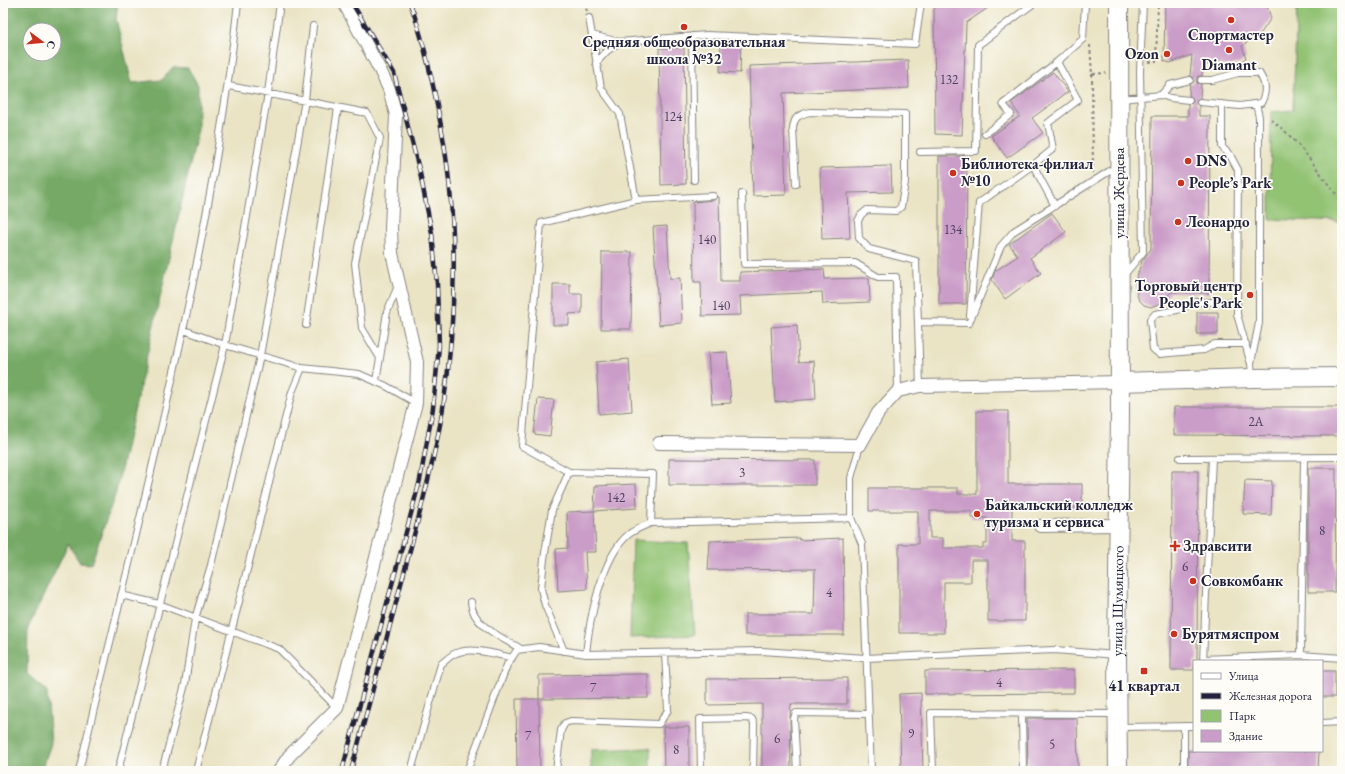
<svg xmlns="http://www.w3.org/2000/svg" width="1345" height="774" viewBox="0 0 1345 774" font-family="'EB Garamond',serif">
<rect width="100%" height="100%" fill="#fdfcf7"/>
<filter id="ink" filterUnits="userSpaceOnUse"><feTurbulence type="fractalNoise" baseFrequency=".025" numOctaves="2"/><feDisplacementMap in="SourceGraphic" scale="8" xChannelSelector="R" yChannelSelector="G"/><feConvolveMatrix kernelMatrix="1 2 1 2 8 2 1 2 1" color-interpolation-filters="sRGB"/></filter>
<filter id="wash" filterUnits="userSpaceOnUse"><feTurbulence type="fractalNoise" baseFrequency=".012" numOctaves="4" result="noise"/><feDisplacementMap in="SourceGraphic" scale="16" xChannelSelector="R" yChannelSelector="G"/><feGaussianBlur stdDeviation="0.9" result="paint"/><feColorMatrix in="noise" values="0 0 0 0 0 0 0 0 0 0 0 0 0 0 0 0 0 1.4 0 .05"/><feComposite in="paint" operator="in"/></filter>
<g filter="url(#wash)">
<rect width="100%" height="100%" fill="#eae4c5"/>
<path fill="#92c373" stroke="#5a7257" d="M1297,3h45v219l-72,-3 1,-107 22,-2z
M633,540l55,3 7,92 -65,3z
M650,748v23h-59v-21z"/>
<path fill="#75a965" stroke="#4c6650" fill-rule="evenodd" d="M3,3h115l-2,16 16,64 30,-3 11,-13 15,1 10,17v45l-82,362 -25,72 -11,-1 -12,-19 -40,84 -1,46 20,17 4,53 -10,27h-38zM30,30h24v24h-24z"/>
<g id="blocks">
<path fill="#ca9cc8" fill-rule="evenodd" d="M942,3h53l-29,20 -4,112 -27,-1 -1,-125z
M1165,3h101l5,15 -10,15 -19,13 4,12 -7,5 -9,3 -27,-2 -1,12h-4l-1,4v3l4,1 -1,14 -4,4 3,4v10h11l-1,177 -38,-1 -10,11 -10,4 -7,-2 -5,-5 -2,-5 -1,-16 6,-18 9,-12 1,-133h36v-12l4,-1 1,-3 -4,-5 1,-10 4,-4 -1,-4 -3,-1 2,-21 -22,8 -6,-2z
M721,40l20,1 -1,32 -20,-1z
M659,48h25l2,136 -25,1z
M908,60l1,28 -126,5 3,102 -33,1 -4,-130z
M1053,72l15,20 -36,26 11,15 -36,25 -16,-22 29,-20 -9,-13z
M939,156h28l-1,148h-27z
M891,166l1,26 -44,1 2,45 -28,1 -2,-71z
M717,197h2l2,84h19v-9l84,-3 1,10 44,-1 1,24 -47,2 -1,-12 -82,4 1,19 -39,1 -1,-34h-7l-1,-80 21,-2z
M1052,213l14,19 -36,26 11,15 -36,26 -13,-19 3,-9 23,-15 -9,-12z
M667,226l3,53 10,-1 2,45 -23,2 -6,-98z
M602,252h30l-1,77h-30z
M553,284h17v10h12v19l-13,1v11h-16z
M1197,312h21v22h-21z
M797,325l2,37 15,-1 2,38 -41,3 -4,-75z
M727,352l4,51 -19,1 -4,-51z
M629,359l3,52 -33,3 -3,-52z
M538,399l16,1 -4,36 -16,-2z
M1174,407h165v29l-165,-1z
M977,411h31v73h74v24l-70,-1v34h13v80h-37v-61h-17v22h-27v51h-45v-89h19v-33h-49v-23h89v6h19zM930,511h41v7h16v26h-4v4h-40v-10h-13z
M669,459l146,1v25h-146z
M1308,468h28l-1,124h-27z
M1172,471h26l-1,190h-3v9h-23z
M1245,480l27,1 -1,34 -28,-1z
M636,484l1,24 -43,3 1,-25z
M594,511l2,41h-11l2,37 -29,2 -2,-42 12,-1 -1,-36z
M799,538l1,2 43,-2 1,97h-99v-21h69l1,-45 -107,1 2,-29z
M1074,670v23l-149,1v-23z
M1322,671h13v26h-13z
M648,674v24l-109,1v-24z
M847,678v26h-56l-1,14 1,53h-29v-67l-55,1v-26z
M921,693l2,78h-22l-2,-77z
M516,699h23l1,72h-23z
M1027,718h50l1,53h-50z
M663,727h26v44h-25z
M1188,751h131l-1,20h-130z"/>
</g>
</g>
<g filter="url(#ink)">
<use href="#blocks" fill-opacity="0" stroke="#868380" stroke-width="1"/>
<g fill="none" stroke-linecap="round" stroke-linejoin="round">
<g stroke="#868380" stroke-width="8">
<path id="service" d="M589,18l12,70 19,26 16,86 77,-4
M592,35l27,7 88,-7 208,9 6,-41
M692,36l2,144
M596,63l11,-12 12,-9
M229,86l138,27 13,25 -25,125 7,65 18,30 -4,23
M1161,95l9,-10 20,-5
M1121,99l40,-4 9,3 19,2
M1200,102l40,4 21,-3c6,-12 5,-19 -2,-30h-21l-26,7h-11
M1222,104v43l8,8 8,15 -1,144 13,47
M985,134l26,-20 -8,-10 54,-42
M920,152l56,-1 2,-106 56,-42
M796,184l-3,-55c1,-13 6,-14 17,-17l95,2v68l-4,25 -5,4 -29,-1 -6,5 -3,6 1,17 10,11 47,12 4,125
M742,194l2,70 111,-1 23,14h18l2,114
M636,200l-95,23 -19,223 47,26 84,2 -2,49 200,-5
M1055,206l-22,-41 20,-16 -5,-26 30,-23 -21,-38 26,-23 2,-36
M1124,275l19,-23 -3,-181 3,-68
M1237,302h-42l-18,8 -22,4 -5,6 3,29 6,5 45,-4 11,-6h31
M970,316l9,-113 54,-38
M918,322l51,1
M969,323l32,-77 13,-15 102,-64
M306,325l32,-217
M184,330l41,15 77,23 57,6 27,12 30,17
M380,358l7,-46 11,-26
M1252,377l-1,-14 8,-40v-206l-3,-13
M860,445l-9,33v40l11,26 9,227
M1180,458l162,-1
M121,595l38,9 120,45 58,59
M471,602c1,24 32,36 50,47
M564,651l-19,-46 -4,-16 3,-30 8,-49 17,-38
M586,654c3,-33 16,-98 43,-120 7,-5 15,-8 22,-11
M1301,655l3,-197
M1203,659l98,-4 41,3
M1203,661l9,-203
M1022,714l1,57
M1322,723l20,-1
M1184,726v45
M1119,727l75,-1
M79,771c60,-254 130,-508 159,-768
M118,771l107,-426 43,-252 12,-90
M162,771l23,-87 10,-65 16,-54 49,-209 45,-256 8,-74
M196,771l96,-379 10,-24
M411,771l30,-107c4,-3 9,-8 13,-10 17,-8 41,0 58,4
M467,771l40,-106 10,-15 22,-3 47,7 176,-3 103,7 190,-8 61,5
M556,771l5,-41 4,-7 6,-2 88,3 9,-14 -3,-57
M701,771l-1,-52 46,-1 6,1 2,5 -1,47
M797,771l-3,-53 2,-5 72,1
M933,771l-2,-58 185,1"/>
</g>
<g stroke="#868380" stroke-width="14">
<path id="minor" d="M659,443l201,2 18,-32 20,-22 22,-5 200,-4
M1040,526l78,-1
M279,771l10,-15 48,-48 79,-305 1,-41 -25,-109 -1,-25 5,-113 -7,-26 -9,-19 -36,-67"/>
</g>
<g stroke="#868380" stroke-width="20">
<g id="secondary">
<path d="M1120,382l132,-4 90,-1"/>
<path id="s1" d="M1118,771l-1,-116 3,-241 -1,-411"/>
</g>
</g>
<path stroke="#868380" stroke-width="2" stroke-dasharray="3 3" stroke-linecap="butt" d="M584,3l3,8
M1090,45l2,29 14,-1
M1149,62l7,-1v-2l2,-56
M1092,74l1,99
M1271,120c27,19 44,47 64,73l7,3"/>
<use href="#service" stroke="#fff" stroke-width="6"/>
<use href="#minor" stroke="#fff" stroke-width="12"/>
<use href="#secondary" stroke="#fff" stroke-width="18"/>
<g stroke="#22223b" stroke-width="4.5">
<path id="rail" d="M342,771l78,-291 13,-72 6,-62 -2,-62 -5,-51 -12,-60 -26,-100 -42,-70
M351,771c18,-67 36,-135 54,-202 14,-53 29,-107 38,-161 15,-99 15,-200 -5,-298 -7,-36 -15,-73 -28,-107"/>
</g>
<use href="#rail" stroke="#fdfcf7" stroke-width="3" stroke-dasharray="9" stroke-linecap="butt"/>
</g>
</g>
<g fill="#c8321e" stroke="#fdfcf7" stroke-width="1.5">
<circle cx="1231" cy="20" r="4"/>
<circle cx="684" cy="27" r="4"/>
<circle cx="1229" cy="50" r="4"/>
<circle cx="1167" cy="54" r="4"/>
<circle cx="1188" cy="161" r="4"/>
<circle cx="953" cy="173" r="4"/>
<circle cx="1181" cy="183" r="4"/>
<circle cx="1178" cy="222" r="4"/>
<circle cx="1250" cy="295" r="4"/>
<circle cx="977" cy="514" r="4"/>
<path d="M1173 540h4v4h4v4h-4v4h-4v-4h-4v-4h4z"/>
<circle cx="1193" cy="581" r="4"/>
<circle cx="1174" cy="634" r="4"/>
<rect x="1140" y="667" width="8" height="8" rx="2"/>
</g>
<g text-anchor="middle" stroke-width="3.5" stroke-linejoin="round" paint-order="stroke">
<g font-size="13" fill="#4c405e">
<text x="949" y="84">132</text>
<text x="673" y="121">124</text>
<text x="953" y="234">134</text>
<text x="707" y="244">140</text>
<text x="721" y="310">140</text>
<text x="1256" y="426">2А</text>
<text x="742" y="477">3</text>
<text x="616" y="502">142</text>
<text x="1322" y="535">8</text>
<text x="1185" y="571">6</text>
<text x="829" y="597">4</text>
<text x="999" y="687">4</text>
<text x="593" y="692">7</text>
<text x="911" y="738">9</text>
<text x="528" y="740">7</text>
<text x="777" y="743">6</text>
<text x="1052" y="749">5</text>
<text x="676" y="754">8</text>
</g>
<g font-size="15" font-weight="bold" fill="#22223b" stroke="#fdfcf7" text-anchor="start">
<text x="1231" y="40" text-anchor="middle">Спортмастер</text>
<text x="684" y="47" text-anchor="middle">Средняя общеобразовательная<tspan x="684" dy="17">школа №32</tspan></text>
<text x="1159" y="59" text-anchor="end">Ozon</text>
<text x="1229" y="70" text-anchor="middle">Diamant</text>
<text x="1196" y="166">DNS</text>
<text x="961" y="169">Библиотека-филиал<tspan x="961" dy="17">№10</tspan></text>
<text x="1189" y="188">People’s Park</text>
<text x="1186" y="227">Леонардо</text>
<text x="1242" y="291" text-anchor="end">Торговый центр<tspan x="1242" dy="17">People's Park</tspan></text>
<text x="985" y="510">Байкальский колледж<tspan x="985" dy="17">туризма и сервиса</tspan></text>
<text x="1183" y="551">Здравсити</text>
<text x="1201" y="586">Совкомбанк</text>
<text x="1182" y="639">Бурятмяспром</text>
<text x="1144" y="691" text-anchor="middle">41 квартал</text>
</g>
<g font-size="15" fill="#22223b" stroke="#fdfcf7">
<text transform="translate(1119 193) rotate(-90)" y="5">улица Жердева</text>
<text dy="5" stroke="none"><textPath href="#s1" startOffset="170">улица Шумяцкого</textPath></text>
</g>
</g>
<rect width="1345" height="774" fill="none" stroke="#fdfcf7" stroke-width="16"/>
<rect x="1193" y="660" width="130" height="92" fill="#fdfcf7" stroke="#a5a5ac"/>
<rect x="1201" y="673" width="20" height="6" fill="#ffffff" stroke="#a5a5ac"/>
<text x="1229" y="680" font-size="12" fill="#22223b">Улица</text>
<rect x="1201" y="693" width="20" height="6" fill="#22223b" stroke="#a5a5ac"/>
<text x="1229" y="700" font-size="12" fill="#22223b">Железная дорога</text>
<rect x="1201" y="710" width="20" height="12" fill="#92c373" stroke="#a5a5ac"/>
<text x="1229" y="720" font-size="12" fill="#22223b">Парк</text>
<rect x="1201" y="730" width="20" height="12" fill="#ca9cc8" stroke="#a5a5ac"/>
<text x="1229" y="740" font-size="12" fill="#22223b">Здание</text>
<g transform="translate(42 42) rotate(106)"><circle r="19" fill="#fdfcf7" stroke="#a5a5ac"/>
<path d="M0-3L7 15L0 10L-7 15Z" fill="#c8321e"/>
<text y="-6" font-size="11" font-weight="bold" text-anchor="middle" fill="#22223b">С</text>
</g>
</svg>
